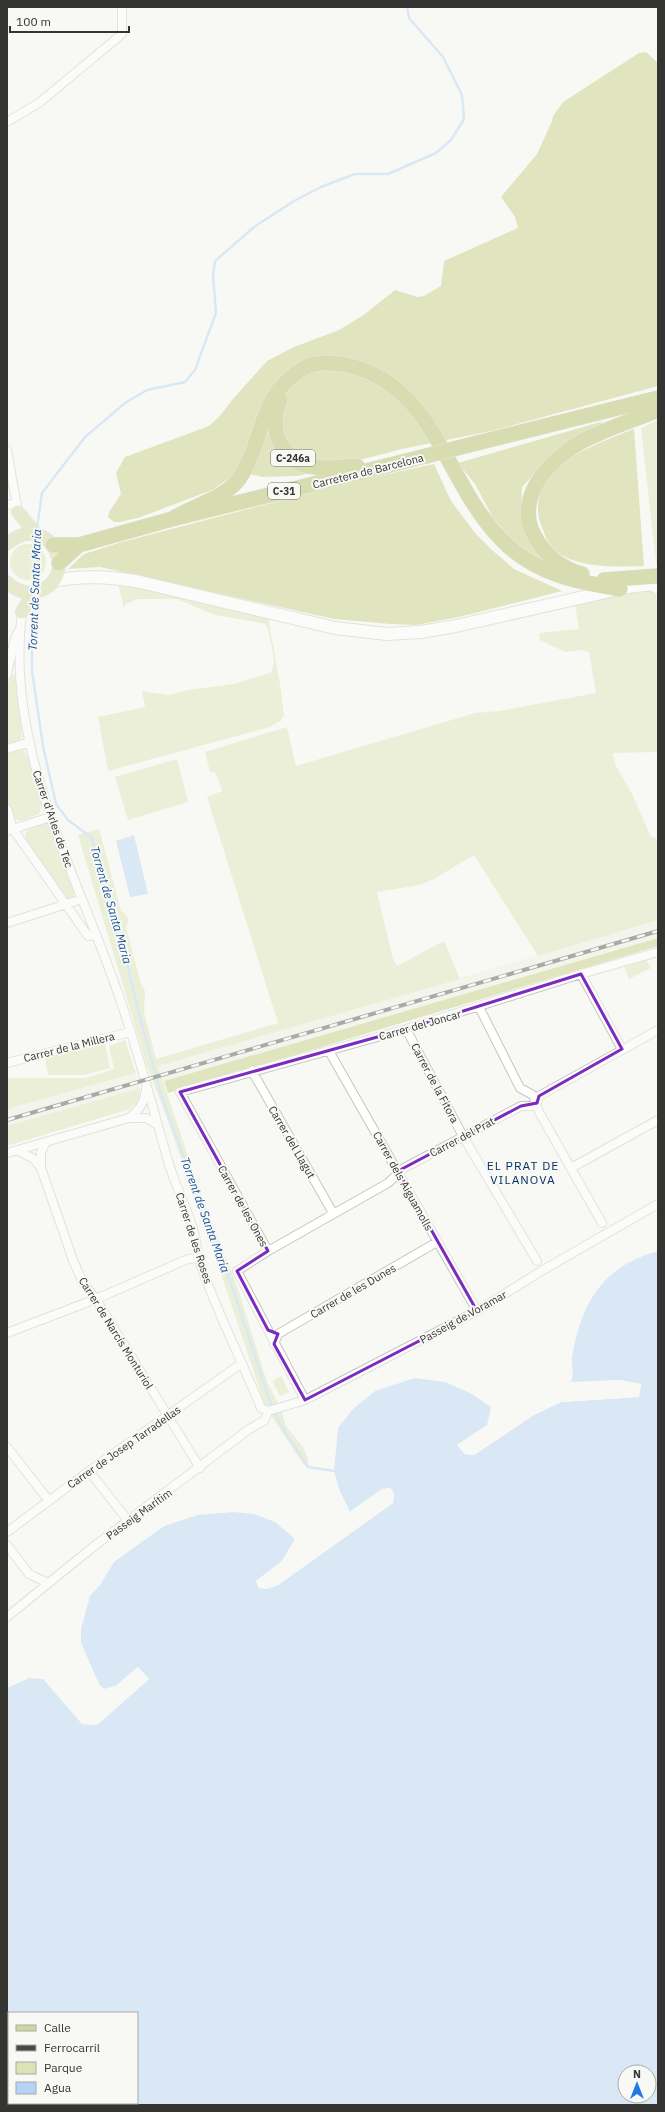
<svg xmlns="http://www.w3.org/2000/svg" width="665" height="2112" viewBox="0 0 665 2112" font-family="'IBM Plex Sans',sans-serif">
<rect width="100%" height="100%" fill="#f8f9f4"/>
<path fill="#eef0e3" d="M658,920v18l-494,143 -6,-15z
M136,1073l4,15 -133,38v-17z"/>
<path fill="#dce2b4" d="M658,420v142h-2l-15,-134z
M10 562a18 18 0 1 1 36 0a18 18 0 1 1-36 0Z
M118,583l150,34 13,73 3,26 -4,5 -10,6 -162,44 -10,-54 47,-10 -3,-16 27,4 19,-5 46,-6 36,-11c9,-8 -1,-36 -3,-47l-5,-3 -47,-8 -38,-16h-39l-12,5 -2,4z
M654,587l4,18v147l-45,1 2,11 18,32 18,41 7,2v81l-120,36 -64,-101 -40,24 -14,6 -43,7 16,67 4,7 47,-25 16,38 -302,87 41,123 38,97 30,96 12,23 7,21 17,21 5,11v10l-5,-4 -37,-56 -54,-161 -47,-134 -18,-47 -69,-231 21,-6 22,81 5,5 3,6 -3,6 15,57 4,7 -1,21 12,47 122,-36 -71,-226 15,-6 -6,-18 -6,-1 -5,-20 82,-25 9,39 179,-53 24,-2 97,-18 -7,-41 -9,-2 -15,2 -25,-12 -1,-7 40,-4 -4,-24z
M13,674l4,3 5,59 -2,4 -13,5v-60l3,-9z
M17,750h6l4,5 16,49 -4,10 -18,7 -9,-3 -5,-16v-50z
M177,759l11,43 -60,18 -13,-43z
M46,822l3,2 27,69 -5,6h-5l-41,-58 1,-10z
M646,960l5,8 -22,11 -5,-12z
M125,1040l11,33 -129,36v-31h79l28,-9 -5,-23z
M105,1044l5,24 -26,7h-36l-3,-17z
M140,1088l-1,12 -9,9 -123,37v-20z
M281,1376l8,16 -9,4 -8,-15z"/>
<path fill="#c3cc7e" d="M646,52l12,11v323l-167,45 -89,18 -104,27 -36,1 -12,-3 -19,3 -19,13 -74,28 -18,4h-6l-6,-5 1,-5 12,-18 -5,-21 9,-16 84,-31 11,-10 12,-16 35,-39 27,-14 45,-17 26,-16 30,-24 23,7 6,-1 17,-10 3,-25 74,-33 -3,-11 -14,-20 36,-43 15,-33 1,-5 10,-14 76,-49z
M604,421l-64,46 -18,20 -1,30 7,23 21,25 -31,-18 -25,-29 -18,-34 -17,-21z
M634,429l10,137c-26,1 -73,3 -92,-19 -6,-7 -9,-17 -12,-25 -4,-12 -2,-30 5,-41 18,-26 61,-41 89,-52z
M434,464l17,37 25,33 15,15 23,20 48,22 -103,26 -43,8 -26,-1 -56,-5 -234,-52 -32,2 16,-15 38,-12 233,-61z
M658,938v8l-490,147 -4,-12z"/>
<path fill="#b6d2f8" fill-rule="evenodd" d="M134,835l14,59 -18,3 -14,-56z
M658,1251v854h-651v-417l22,-10 14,1 39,45 15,1 52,-46 -11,-12 -21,18 -13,4 -5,-5 -18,-41v-14l9,-33 10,-11 14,-23 50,-36 34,-11 36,-3 20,2 21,8 20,17 -13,22 -26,20 3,7 8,1 11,-4 115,-82 1,-10 -4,-5 -8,1 -32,23 -11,-23 -5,-18 4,-43 15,-19 22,-18 40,-13 30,4 27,12 19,13 -4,18 -30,20 8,9 9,1 60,-40 27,-13 78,-5 2,-13 -22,-4 -48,2c4,-11 -1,-18 2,-30 10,-52 31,-86 85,-101zM9,2013h128v90h-128zM625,2072h24v24h-24z"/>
<path fill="#f8f9f4" d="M619,1380l22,4 -2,13 -78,5 -27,13 -60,40 -9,-1 -8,-9 33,-21 -10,10 -20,12 6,6 8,1 59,-40 28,-13 77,-5 1,-9 -20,-4 -49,2z
M390,1488l4,5 -1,10 -115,82 -11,4 -8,-1 -3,-7 26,-20 13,-22 2,1 -13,22 -26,19 3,5 6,1 10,-4 115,-81v-8l-3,-4 -6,1 -15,12 -17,10h-3l34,-24z
M138,1667l11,12 -52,46 -14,-1 -41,-47 41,45 13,1 50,-44 -8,-9 -20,17 -15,3 14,-5z"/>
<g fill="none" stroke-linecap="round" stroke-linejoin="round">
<path stroke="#b6d2f8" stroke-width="2.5" d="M37,528l5,-35 43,-56 40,-34 22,-13 38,-8 10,-12 21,-57 -3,-37 2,-15 39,-34 40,-26 27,-14 34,-13h33l48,-21 15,-13 13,-21 -2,-24 -19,-38 -34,-39 -2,-11
M37,586v-47
M37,597l-5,42v31l11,76 13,58 12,16 24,18 31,108 15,64 24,88 72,194 35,107 11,25 28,43 26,4"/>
<g stroke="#c5c6c1" stroke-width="10">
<path id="street" d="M7,122l32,-19 83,-69v-27
M7,450l11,62
M7,505l5,-1 5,1
M22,612c-18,142 60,269 102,399 17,51 30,102 45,153 7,24 20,47 26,72 2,8 1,17 4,24 17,51 42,98 62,148l7,3 37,-11 172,-89 66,-41 115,-66
M7,674l8,-36 4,-8
M7,749l23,-7
M7,809l6,20 75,107 7,-1
M7,831l43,-14
M7,923l75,-24
M581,974l41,75
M479,1007l41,81 13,7 6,17 63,111
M406,1029l58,109 73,123
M329,1051l148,260
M7,1063l123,-31
M252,1071l81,142
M129,1118h17l12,7
M46,1142l-5,10v16l32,92 10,23 13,16 104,169
M17,1150l17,9 7,9
M7,1153l122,-35c11,-9 15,-14 17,-29
M571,1168l87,-48
M268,1251l-88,-159 226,-63 175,-55 77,-22
M7,1333l89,-34 92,-40 10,-1
M274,1344l4,-10 159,-92
M305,1400l-68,-129 31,-20 120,-68 16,-15 117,-62h11l5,-3 2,-7 119,-66
M7,1447l42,54
M89,1471l40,51
M7,1532l82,-61 153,-108
M7,1545l22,29 19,9
M7,1617l86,-70 155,-117 17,-10 3,-9"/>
</g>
<g stroke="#c5c6c1" stroke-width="14">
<path id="secondary" d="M53,581c29,-6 55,-4 83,0l199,47 52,6 34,-2 35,-6 172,-39 23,-3 7,4"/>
</g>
<g stroke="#d6d6d6" stroke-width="14">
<path id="primary" d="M18,512l18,22
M7,544c43,-37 76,37 28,48 -11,2 -20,-2 -28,-10
M22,612l11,-19"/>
</g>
<g stroke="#d6d6d6" stroke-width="16">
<path id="highway" d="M280,400c-8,19 -6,39 8,54 3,2 6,7 9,8 17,9 42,5 60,4
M469,445l189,-47
M172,519c19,-12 53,-21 67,-40 27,-40 17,-83 65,-111 11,-7 31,-5 43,-3 89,20 98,118 154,174 32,34 75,43 119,50
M53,545h26l93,-26 254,-63
M59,563l20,-18
M582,574c-20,-5 -37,-19 -47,-37 -24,-42 21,-85 58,-101 21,-10 43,-17 65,-26
M604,580l54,-4"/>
</g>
<use href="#street" stroke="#fff" stroke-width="8"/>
<use href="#secondary" stroke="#fff" stroke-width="12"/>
<use href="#primary" stroke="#d0d6a0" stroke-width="13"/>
<use href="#highway" stroke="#b1ba60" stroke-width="15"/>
<g stroke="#494946" stroke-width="4">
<path id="rail" d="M7,1120l651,-189"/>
</g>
<use href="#rail" stroke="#f8f9f4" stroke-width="2.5" stroke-dasharray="8" stroke-linecap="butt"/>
<g stroke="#d6d6d6" stroke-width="16" stroke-linecap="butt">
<path id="highway-bridge" d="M426,456l43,-11"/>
</g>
<use href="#highway-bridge" stroke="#b1ba60" stroke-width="15"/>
</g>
<path d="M0 0H665V2112H0ZM581,974l41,75 -83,47 -2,7 -16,3 -123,65 79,140 -172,89 -31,-56 4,-10 -10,-4 -31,-59 31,-20 -88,-159 226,-63z" fill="#f8f9f4" fill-opacity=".55" fill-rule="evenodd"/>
<path fill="none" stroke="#7b2cbf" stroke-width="3" stroke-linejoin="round" d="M581,974l41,75 -83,47 -2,7 -16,3 -123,65 79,140 -172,89 -31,-56 4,-10 -10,-4 -31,-59 31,-20 -88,-159 226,-63z"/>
<g text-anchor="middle" stroke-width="4" stroke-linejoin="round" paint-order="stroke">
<g fill="#f8f9f4" stroke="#6f6f6c" stroke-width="1">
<rect x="271" y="450" width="44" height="16" rx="3"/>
<rect x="268" y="483" width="32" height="16" rx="3"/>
</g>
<g font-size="10" font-weight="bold" fill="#343432">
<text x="293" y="462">C-246a</text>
<text x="284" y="495">C-31</text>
</g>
<g font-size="11" fill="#343432" stroke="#f8f9f4">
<text transform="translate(368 471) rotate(-14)" y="4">Carretera de Barcelona</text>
<text transform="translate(53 819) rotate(71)" y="4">Carrer d'Arles de Tec</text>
<text transform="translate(420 1025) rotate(-16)" y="4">Carrer del Joncar</text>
<text transform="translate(69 1047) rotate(-14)" y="4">Carrer de la Millera</text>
<text transform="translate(435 1083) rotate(62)" y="4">Carrer de la Fitora</text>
<text transform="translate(462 1137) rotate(-28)" y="4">Carrer del Prat</text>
<text transform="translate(292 1142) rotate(60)" y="4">Carrer del Llagut</text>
<text transform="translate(403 1181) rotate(61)" y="4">Carrer dels Aiguamolls</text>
<text transform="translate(243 1206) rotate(61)" y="4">Carrer de les Ones</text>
<text transform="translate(194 1238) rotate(72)" y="4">Carrer de les Roses</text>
<text transform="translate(353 1291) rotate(-30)" y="4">Carrer de les Dunes</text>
<text transform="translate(463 1317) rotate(-29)" y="4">Passeig de Voramar</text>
<text transform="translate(116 1333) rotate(58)" y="4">Carrer de Narcís Monturiol</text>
<text transform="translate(124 1447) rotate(-35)" y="4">Carrer de Josep Tarradellas</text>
<text transform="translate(139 1514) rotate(-36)" y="4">Passeig Marítim</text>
</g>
<g font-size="12" font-style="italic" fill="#17539b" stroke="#f8f9f4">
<text transform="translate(35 590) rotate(-88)" y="4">Torrent de Santa Maria</text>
<text transform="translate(111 905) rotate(74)" y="4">Torrent de Santa Maria</text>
<text transform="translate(205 1215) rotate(70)" y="4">Torrent de Santa Maria</text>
</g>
<g font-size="12" letter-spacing="1" fill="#063164" stroke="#f8f9f4">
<text x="523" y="1170">EL PRAT DE<tspan x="523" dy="14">VILANOVA</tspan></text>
</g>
</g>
<rect width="665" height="2112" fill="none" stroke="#343432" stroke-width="16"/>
<rect x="8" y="2012" width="130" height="92" fill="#f8f9f4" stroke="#aaaaa6"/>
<rect x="16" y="2025" width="20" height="6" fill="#d0d6a0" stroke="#aaaaa6"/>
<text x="44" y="2032" font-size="12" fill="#343432">Calle</text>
<rect x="16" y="2045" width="20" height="6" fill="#494946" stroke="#aaaaa6"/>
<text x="44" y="2052" font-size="12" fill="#343432">Ferrocarril</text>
<rect x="16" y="2062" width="20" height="12" fill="#dce2b4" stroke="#aaaaa6"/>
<text x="44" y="2072" font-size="12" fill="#343432">Parque</text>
<rect x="16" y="2082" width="20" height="12" fill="#b6d2f8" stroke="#aaaaa6"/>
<text x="44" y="2092" font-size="12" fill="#343432">Agua</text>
<g transform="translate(637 2084)"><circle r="19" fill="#f8f9f4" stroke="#aaaaa6"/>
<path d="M0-3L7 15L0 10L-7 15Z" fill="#1f7ae3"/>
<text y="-6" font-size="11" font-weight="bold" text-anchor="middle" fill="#343432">N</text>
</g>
<path d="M10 26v6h119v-6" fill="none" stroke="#343432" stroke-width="2"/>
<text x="16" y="26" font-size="12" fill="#343432" stroke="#f8f9f4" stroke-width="3" paint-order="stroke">100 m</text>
</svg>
